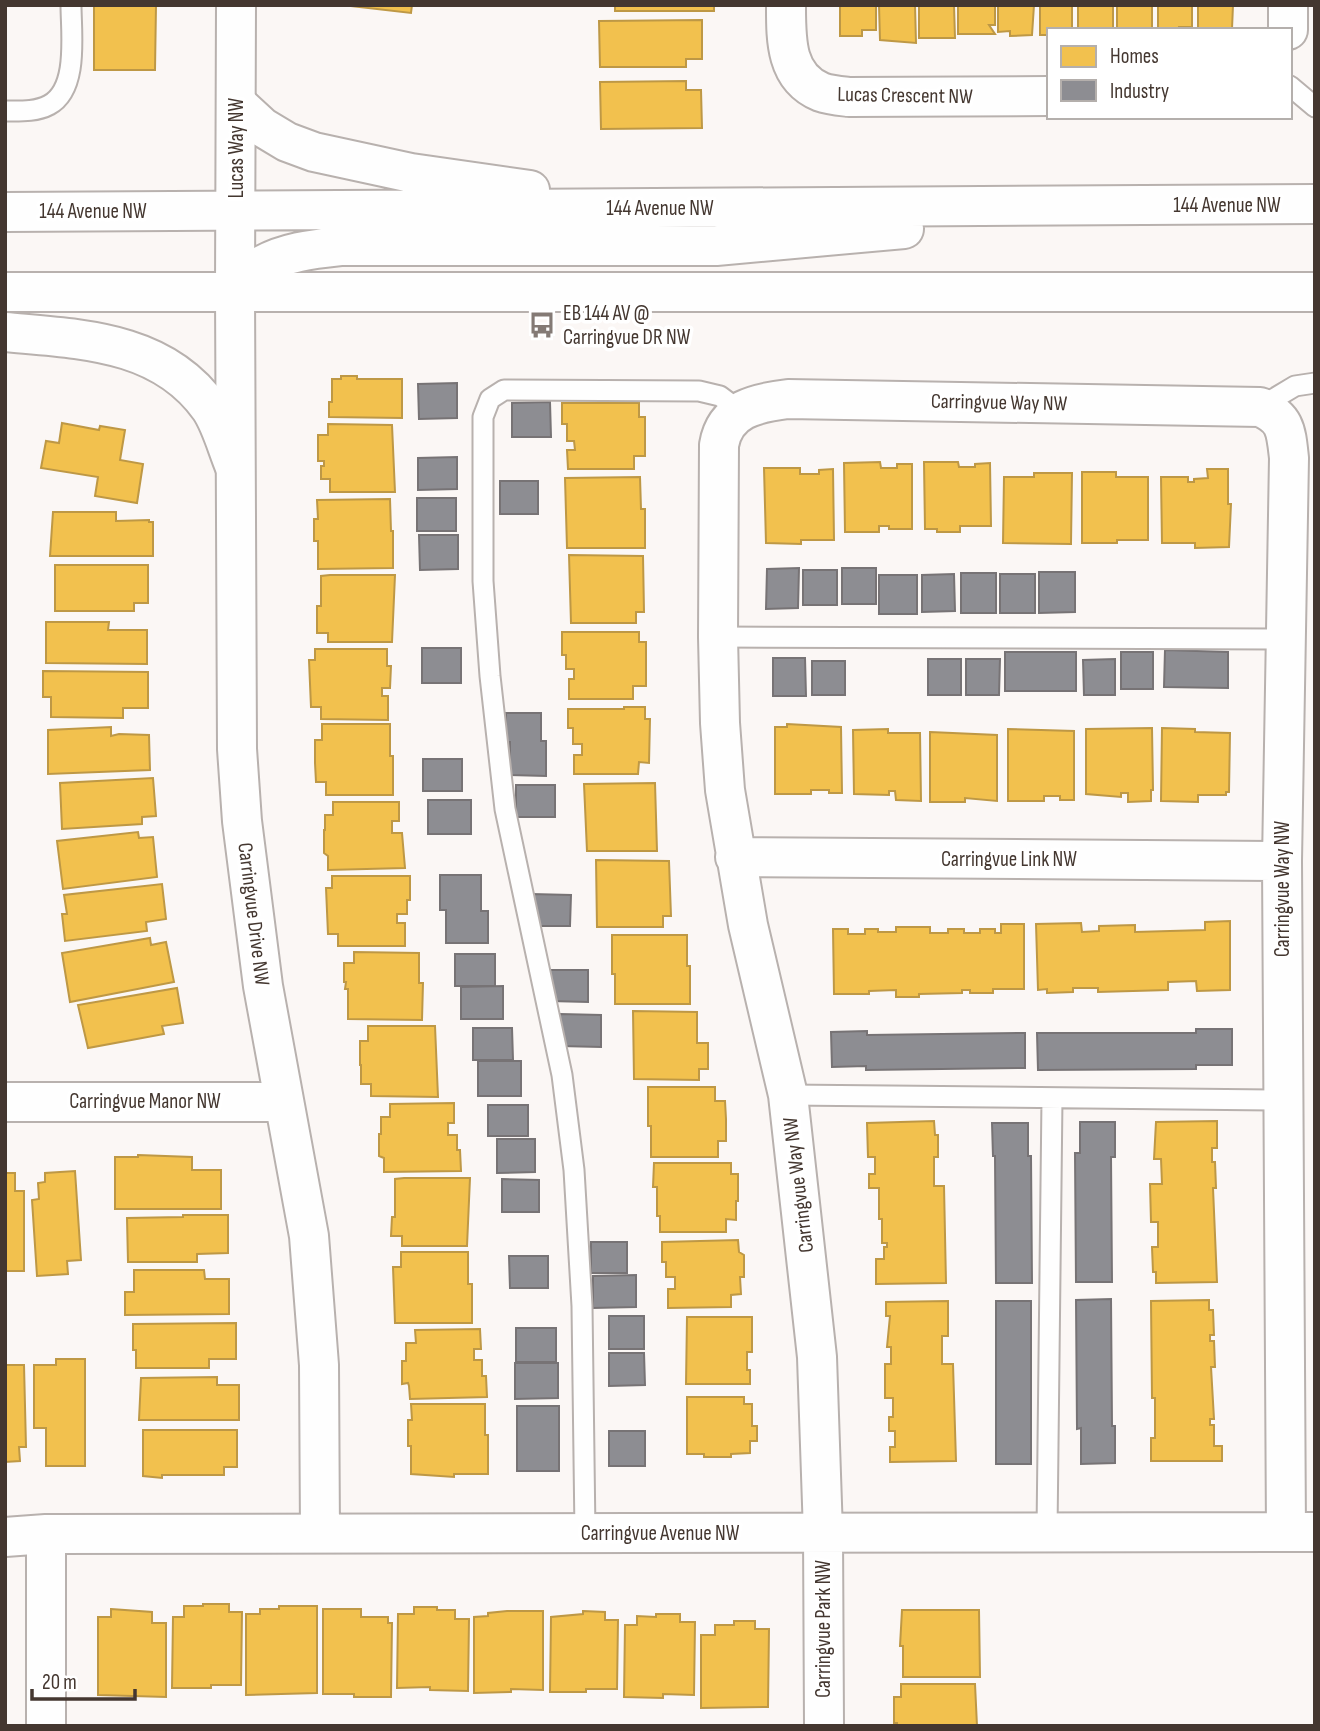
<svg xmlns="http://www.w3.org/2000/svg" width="1320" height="1731" viewBox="0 0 1320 1731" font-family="'Sofia Sans Condensed',sans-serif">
<rect width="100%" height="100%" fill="#fbf7f5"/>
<path fill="#f2c14e" stroke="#be9845" stroke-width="2" d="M94,5h62l-1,65h-61z
M342,5h70l-1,8z
M615,5h99v6h-99z
M840,5h36v25h-14v6h-22z
M879,5h36l1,38 -36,-3z
M919,5h35l1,33h-36z
M958,5h37v20h-6l6,9h-37z
M998,5h36l-2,30 -22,1v-5l-12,1z
M1040,5h32v25h-23v5h-9z
M1078,5h35v25h-35z
M1117,5h35v25h-35z
M1158,5h34v22h-13v3h-21z
M1198,5h35l-1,24h-34z
M702,20v39h-16v8h-86l-1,-46z
M686,81v9h15l1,38 -101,1 -1,-47z
M341,376h16v3h45v39l-73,-1v-15h3v-23h9z
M562,403h77v14h6v39h-11v13h-66l-1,-19h8l-1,-9h-7v-17h-5z
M62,423l37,7 1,-4 25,4 -5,30 23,4 -6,39 -42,-7 3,-19 -57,-9 5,-27 13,2z
M328,424l64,1 3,67h-65v-13h-9v-13h3v-5h-6v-26h10z
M880,462l1,6h16v-4h15v65h-23v-3h-10v6h-34l-1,-69z
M924,462h34l1,5h16v-3l15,-1 1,63h-31v6h-23v-3h-12z
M764,468h36v6h19v-4l14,-1 1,71h-33v4l-35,-1z
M1207,469h21v35h3l-2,43 -34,1v-5h-33l-1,-66h27v5h6v-3l14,-1z
M1082,472h34v5h32v63h-31v3h-35z
M1034,473h38l-1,71 -68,-1 1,-66h30z
M640,477l1,32h4v39h-78l-2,-70z
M390,499l1,32h2v37l-75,1v-28h-4v-22h4l-1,-19z
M53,512h63v9l33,-1v2h4v34h-103z
M569,555l74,1 1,56h-8v11h-65z
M55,565h93v38h-14v8h-79z
M330,575h65l-3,67h-64v-9h-11v-27h4v-30z
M46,622h63l-1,8h39v34l-101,-1z
M562,632h77v10h7v44h-13v13h-64v-20h5v-10h-8v-14h-4z
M315,649h72v17h4l-1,22h-8v8h6v24l-67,-1v-12h-10l-2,-47h6z
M43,671l105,1v36h-25v10l-72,-1v-20h-8z
M624,707h21v12h5l-1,44 -10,-1 -1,12h-64v-19h8v-11h-9v-16h-5v-19h56z
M322,724h68v32h3v39h-67v-13h-10l-1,-19v-23h7z
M787,724l54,3 1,66h-13v-3h-18v4h-36v-67h12z
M111,727v9l8,-2 30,1 1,35 -102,4v-44z
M1152,728l1,62h-2v11l-23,1v-9h-7v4l-35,-3v-65z
M1162,728l33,1v3l35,1 -1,59h-3v3h-28v7l-37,-1z
M888,729v4h32l1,68 -25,-1 -1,-9h-6v4l-35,-1 -1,-64z
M1008,729l66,2v69h-14v-4h-16v5h-36z
M930,732l67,3v66l-32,-3v4h-35z
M153,778l3,38 -14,1v7l-80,5 -2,-46z
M655,783l2,68h-70l-3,-67z
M333,802h66v19h-7v12h10l3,35 -77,2v-14l-4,-3v-23h1v-15h8z
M138,832l1,6 14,-1 4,40 -94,12 -6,-48z
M596,860l73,1 2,55h-8v11h-66z
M332,876h78v24h-3v14h-10v9h8v23h-67v-12h-10l-2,-46h6z
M162,884l4,35 -20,3 1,9 -82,10 -3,-27h5l-3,-19z
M1230,921v69l-33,1 -1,-10 -28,1v8l-70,2v-4h-25v4l-26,1v-4l-9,1 -2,-66 45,-1 1,9 17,-1v-5l36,-1v7l70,-2v-8z
M1001,924h23v65h-31v4h-23v-3h-8v3l-43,1v3h-23v-7l-27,1v3h-35l-1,-65h15v5h17v-5h13v3h18v-5h34v6h18v-4h16v4h16v-4h15v4h6z
M612,935h75v31h3v38h-75v-30h-3z
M150,938l1,7 15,-3 8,40 -104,20 -8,-49z
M354,952l65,1v30h4l-1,37 -74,-1v-30h-3l1,-7h-2v-19h10z
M177,988l6,35 -21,3 2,8 -76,14 -10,-43z
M633,1011l64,1v31h11v26h-9v11l-65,-1z
M368,1026h67l3,71 -67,-1v-12h-10v-19h-1v-24h8z
M648,1087h67v14h10l1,18v22h-8v16h-67v-31h-3z
M454,1103v20h-6v12h9v15h3l1,21 -77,1v-14l-5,-2v-22h2v-17h9v-13z
M934,1121l1,14h3v22h-4v29h10l2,97 -70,1v-25h8v-12h3v-4h-5v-24h-3v-31h-10v-14h6v-17h-7l-1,-34z
M1217,1121v27h-5v14h3l1,26h-3l4,94 -61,1v-11h-3l-1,-25h6v-25h-7l-1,-38h12l-1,-25h-7l2,-37z
M138,1155l54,2v13h29v39h-106v-52h23z
M654,1163h77v11h7v27h-2v19l-10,-1v13h-66v-16h-3v-29h-4z
M75,1171l6,89 -14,1 1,13 -31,2 -5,-76 7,-1 -1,-16 7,-1v-9z
M5,1173h10v18h9v80h-18l-1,3z
M404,1178h66l-3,68h-65v-10h-11l1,-19h3v-38z
M183,1215h45v38l-31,1v8h-69l-1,-44 56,-1z
M738,1240l1,12 5,3v22h-4l1,17 -10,1v12l-63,1v-19h7v-12h-9v-15h-4v-20z
M401,1252h67v32h4v39h-77l-2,-56h8z
M134,1270h70l1,9h24v35l-104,1v-23h9z
M1209,1300v10h4l1,25h-4v6h4l1,26h-4l3,52h-4v6h4v21h8v15h-71v-23h4v-40h-3l-1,-97z
M948,1301v35h-6v28h11l3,97 -66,1v-15h5v-16h-6v-14h4v-19h-8v-34h6v-17h-4l3,-31h-4v-14z
M687,1317h65v35h-5v18h3v14h-64z
M236,1323v36h-27v9h-73v-18h-3v-26z
M480,1329l1,20h-7v11h8v16h4l1,21 -77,2 -1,-13 -1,-3 -6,1v-23h4v-18h10l-1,-13z
M56,1359h29v107h-39v-38h-12v-63h22z
M5,1365h19l2,82h-7l1,14 -15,1z
M217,1377v8h22v35h-100l2,-42z
M687,1397h57v7h8v22h5v15h-7v12l-19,1v3h-27v-3h-17z
M411,1404h74v31h3v39h-34v3l-43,-3v-28h-3v-26h4z
M143,1430h94v37h-13v8h-62v3l-19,-2z
M203,1604h26v8h13l-1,73h-30v3h-39l1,-71h11v-11h19z
M279,1606h38v87l-71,2v-81h14v-5h19z
M414,1607h23v3h18v9h14l-1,72 -38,-1v-3l-33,1 1,-74h16z
M111,1609l41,3v11h14v74l-68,-2v-78h13z
M323,1609h38v8h27v6h4l-1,74h-37v-3h-31z
M902,1610h77l1,67h-77v-31h-3z
M507,1611h36v79l-32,-1v3l-37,1v-76l14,-1v-3z
M583,1611l22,1v8h13l-1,69h-31v3h-36l1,-75 32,-3z
M656,1614h24v8h15l-1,73 -31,-1v4l-39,-1 1,-72h12v-9l19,1z
M734,1621h21v8h14l-1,78 -67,1v-73h14v-10h19z
M901,1684h74l2,42h-80v-3h-3v-26h7z"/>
<path fill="#8d8d92" stroke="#777375" stroke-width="2" d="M457,383v35l-38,1 -1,-35z
M550,402l1,35h-39v-34z
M457,457v32l-39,1v-32z
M500,481h38v33h-38z
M417,498h39v33h-39z
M419,535h39v34l-38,1z
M799,568l-1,40 -32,1 1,-40z
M842,568h34v36h-34z
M803,570h34v35h-34z
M1039,572h36v40l-36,1z
M961,573h35v40h-35z
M954,574l1,37 -33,1v-37z
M1000,574h35v39h-35z
M879,575h38v39h-38z
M422,648h39v35h-39z
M1165,650l63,2v36l-64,-1z
M1005,652h71v39h-71z
M1121,652h32v37h-32z
M773,658h32l1,38h-33z
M928,659h33v36h-33z
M966,659h34l-1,36h-33z
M1115,659v36h-31l-1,-35z
M812,661h33v34h-33z
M506,713h35v28h5v35l-36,-1v-33h-4z
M423,759h39v32h-39z
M516,785h39v32h-39z
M428,800h43v34h-43z
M440,875h41v36h7v32h-42v-33h-6z
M531,894l40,1 -1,31h-39z
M455,954h40v32h-40z
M550,970h38v32l-38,-1z
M503,986v33h-42v-32z
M560,1014l41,1v32l-41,-1z
M473,1028h39l1,32h-40z
M1196,1029h36v36h-36v4l-158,1 -1,-37h159z
M867,1031v4l158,-2v35l-159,2v-4l-34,1 -1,-35z
M478,1061h43v35h-43z
M488,1105h40v31h-40z
M1080,1122h35v35h-4l1,125h-36l-1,-129h5z
M992,1123h36v33h3l1,127h-36l-1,-127h-2z
M497,1139h38v33l-38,1z
M502,1179l37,1v32h-37z
M591,1242h36v31h-36z
M509,1256h39v32h-38z
M636,1275v32l-43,1v-32z
M1111,1299l1,127h3v37l-34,1v-36l-4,1 -1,-129z
M996,1301h35v163h-35z
M609,1316h35v33h-35z
M516,1328h40v34h-40z
M609,1353h35l1,32 -36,1z
M515,1363h43v35l-43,1z
M517,1406h42v65h-42z
M609,1431h36v35h-36z"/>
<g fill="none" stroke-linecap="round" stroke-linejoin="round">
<g stroke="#b8b1ae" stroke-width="23">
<path id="service" d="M1290,86l25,21
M5,111c15,0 31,1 44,-6 30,-16 22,-72 22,-100
M1260,407l35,-21 20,-3
M718,637l567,2
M788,1095l494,5
M1047,1532l5,-434
M585,1533l-3,-227 -8,-136 -12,-95 -57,-266 -15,-133 -7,-95v-164l7,-18 14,-9 195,1 21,5 20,15"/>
</g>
<g stroke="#b8b1ae" stroke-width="42">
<path id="minor" d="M236,5l-1,285 2,459 5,72 21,165 46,250 10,129 1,168
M786,5c0,34 -1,72 35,87 8,3 19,4 28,5l200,-1
M1288,30v-25
M735,857l547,4
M5,1102h279
M5,1537l41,-3 1269,-2
M46,1726v-192
M824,1726l-1,-193 -6,-176 -29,-262 -40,-170 -23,-135 -5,-67 -2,-86 1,-192c6,-36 37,-42 69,-46l472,8c26,11 26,24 29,51l-7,403 4,671"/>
</g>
<g stroke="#b8b1ae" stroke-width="42">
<path id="secondary" d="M236,103l26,24 25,15 27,10 97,21 119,17
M5,212l1310,-8
M235,290c7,-7 15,-18 24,-23 25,-15 54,-18 82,-21h375l188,-17
M5,292h1310
M5,332c75,7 157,8 205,76 11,16 17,40 25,59"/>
</g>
<use href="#service" stroke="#fefefe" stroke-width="19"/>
<use href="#minor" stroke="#fefefe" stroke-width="38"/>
<use href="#secondary" stroke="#fefefe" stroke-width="38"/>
</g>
<defs>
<g id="bus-bare" transform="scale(2.1)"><path d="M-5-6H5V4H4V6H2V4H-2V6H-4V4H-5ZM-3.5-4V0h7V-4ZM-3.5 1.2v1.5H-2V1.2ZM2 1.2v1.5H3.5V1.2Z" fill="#847a75" stroke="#fff" stroke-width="2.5" paint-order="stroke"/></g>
</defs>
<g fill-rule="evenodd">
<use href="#bus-bare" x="542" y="325"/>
</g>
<g text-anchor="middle" stroke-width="7" stroke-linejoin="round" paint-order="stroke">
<g font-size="21" fill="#443730" stroke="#fff">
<text transform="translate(905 95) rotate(1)" y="7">Lucas Crescent NW</text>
<text transform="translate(236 148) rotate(-90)" y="7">Lucas Way NW</text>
<text x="1227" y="212">144 Avenue NW</text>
<text x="660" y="215">144 Avenue NW</text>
<text x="93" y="218">144 Avenue NW</text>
<text transform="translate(999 402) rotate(1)" y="7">Carringvue Way NW</text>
<text x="1009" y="866">Carringvue Link NW</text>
<text transform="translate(1282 889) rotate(-90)" y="7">Carringvue Way NW</text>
<text transform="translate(254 914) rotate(83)" y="7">Carringvue Drive NW</text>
<text x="145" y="1108">Carringvue Manor NW</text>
<text transform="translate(798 1185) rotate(-97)" y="7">Carringvue Way NW</text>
<text x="660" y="1540">Carringvue Avenue NW</text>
<text transform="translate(823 1629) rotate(-90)" y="7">Carringvue Park NW</text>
</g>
<g font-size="21" fill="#443730" stroke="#fff" text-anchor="start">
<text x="563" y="320">EB 144 AV @<tspan x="563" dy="24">Carringvue DR NW</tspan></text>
</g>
</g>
<rect width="1320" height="1731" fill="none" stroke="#443730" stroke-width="14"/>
<rect x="1047" y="28" width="245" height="91" fill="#ffffff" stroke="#b4afac" stroke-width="2"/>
<rect x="1061" y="46" width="35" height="21" fill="#f2c14e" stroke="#b4afac" stroke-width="2"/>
<text x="1110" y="63" font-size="21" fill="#443730">Homes</text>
<rect x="1061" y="80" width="35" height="21" fill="#8d8d92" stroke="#b4afac" stroke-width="2"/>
<text x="1110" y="98" font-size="21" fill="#443730">Industry</text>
<path d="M32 1689v10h103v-10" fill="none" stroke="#443730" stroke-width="3.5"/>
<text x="42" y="1689" font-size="21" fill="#443730" stroke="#ffffff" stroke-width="5" paint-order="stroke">20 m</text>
</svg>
